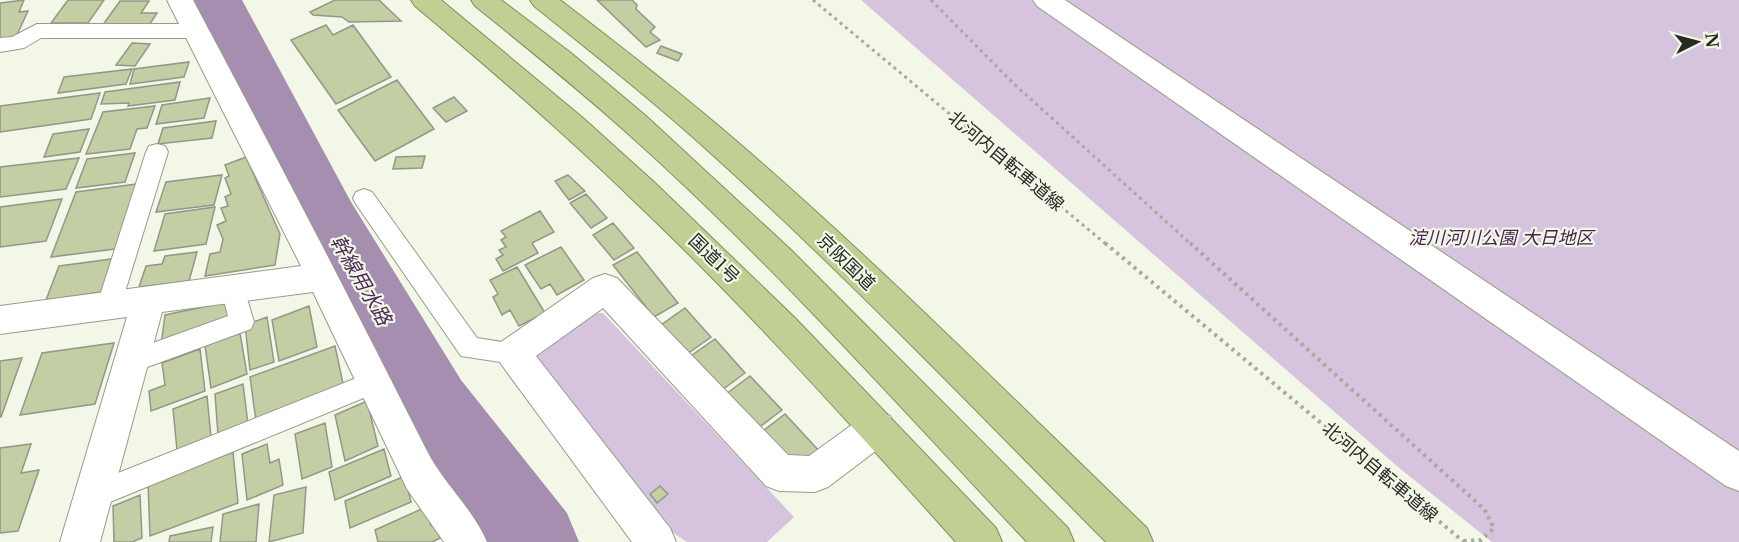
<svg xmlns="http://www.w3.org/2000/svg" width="1739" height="542" viewBox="0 0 1739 542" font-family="'Libre Baskerville','Noto Sans JP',serif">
<rect width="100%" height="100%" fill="#f3f7e7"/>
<path fill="#d6c3de" d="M861,0h878v542h-247l-94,-75z
M588,313h15l191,204 -27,25h-80l-15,-10 -138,-172 5,-13z"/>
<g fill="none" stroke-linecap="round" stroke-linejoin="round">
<path fill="#a68eb1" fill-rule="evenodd" d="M186,0h56l109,202 110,178 106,133 12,29h-93l-79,-112 -114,-209z"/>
</g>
<path fill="#c3cea4" stroke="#939788" stroke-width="1.5" d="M24,0l-5,12 9,-1 -13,28 -15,2v-38z
M68,0h36l-16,23h-37z
M335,0h44l22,21 -52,1 -7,-5 -29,-2 -3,-3z
M597,0h35l5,5 -1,4 19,18 -5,5 10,8 -14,7z
M120,1h29l-8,12h16l-9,14 -46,-1z
M326,25l7,10 20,-10 38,52 -55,27 -45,-64z
M132,43l18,1 -15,22 -19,-1z
M661,46l21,8 -4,7 -21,-8z
M189,62l-5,15 -54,7 4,-15z
M132,69l-6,15 -68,9 6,-16z
M397,80l37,49 -59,32 -37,-51z
M180,82l-5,18 -47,6 1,-3 -28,1 4,-12z
M100,93l-9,26 -91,13v-26z
M454,97l13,14 -21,11 -13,-14z
M210,98l-6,20 -48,6 6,-19z
M155,106l-8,22 -10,1 -7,20 -44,5 17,-42z
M216,121l-4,17 -54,6 5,-16z
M89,129l-9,23 -36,5 9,-23z
M135,153l-10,29 -49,6 11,-29z
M425,156l-3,12 -29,1 3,-12z
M246,157l34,77 -5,31 -70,11 5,-22 10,-2 3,-13 -6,-14 9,-4 -5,-13 7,-2 -3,-9 6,-3 -6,-16 4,-2 -4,-11z
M79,158l-13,31 -66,8v-30z
M222,175l-8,30 -58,7 10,-30z
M568,175l17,16 -16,9 -14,-19z
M137,184l-22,65 -64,8 25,-65z
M586,194l21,24 -16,10 -21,-25z
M62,199l-16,42 -46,6v-40z
M215,207l-9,37 -52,7 11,-37z
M540,211l14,21 -22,11 6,10 -35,18 -7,-12 7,-4 -4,-5 7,-3 -5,-7 5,-3 -5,-6z
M613,223l21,25 -20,12 -21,-25z
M561,247l23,33 -27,15 -7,-11 -9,5 -16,-24z
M197,252l-8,29 -50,6 7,-21 16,-2 3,-8z
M637,252l41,51 -24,14 -41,-52z
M112,259l-11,33 -55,8 13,-34z
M517,267l28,46 -26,13 -9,-16 -8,5 -9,-18 5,-3 -8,-14z
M227,302l3,17 -69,26 4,-30z
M309,306l8,41 -38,14 -7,-41z
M685,308l26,29 -24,17 -26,-29z
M267,317l7,45 -24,8 -5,-45z
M240,333l7,41 -36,14 -6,-42z
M715,339l30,34 -27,20 -30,-35z
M114,343l-19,61 -75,11 22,-62z
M335,346l9,42 -88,33 -6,-44z
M200,349l5,42 -54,20 -2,-20 16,-6 -3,-22z
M22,358l-21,59h-1v-56z
M750,376l32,34 -25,19 -31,-35z
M243,384l5,40 -30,11 -3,-41z
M207,396l4,41 -34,13 -4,-41z
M367,401l11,45 -33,15 -10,-46z
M785,414l35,38 -23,18 -34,-39z
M325,423l7,44 -30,12 -7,-45z
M31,444l-10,29 18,-3 -21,61 -18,2v-85z
M267,444l3,19 9,-4 4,26 -36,15 -5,-46z
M384,449l7,27 -56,24 -6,-28z
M233,452l5,51 -88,33 -2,-53z
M405,476l6,26 -61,26 -5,-27z
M660,486l8,8 -11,9 -7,-9z
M306,487l-3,46 -34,9 5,-47z
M140,495l2,43 -10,4h-18l-1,-36z
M259,504l-3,38h-36l3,-28z
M426,507l5,19 5,-2 4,14 -8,4h-54l-3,-12z
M213,527l-2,15h-42l1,-6z"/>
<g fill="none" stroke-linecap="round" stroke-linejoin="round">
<g stroke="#979b8d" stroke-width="2">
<path id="service" d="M37,24h159l7,2 3,5 -3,5 -7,2h-155l-17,10 -24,4v-14l12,-1z
M157,144l8,2 3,6 -47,153 -3,7 -9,3 -9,-3 -3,-7 49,-153 3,-6z
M364,189l8,3 105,146 45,7 4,8 -4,8 -9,3 -52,-8 -105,-152 -3,-6 3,-6z
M233,279l9,3 12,40 -3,7 -120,44 -9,-3 -4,-8 4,-8 106,-38 -7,-27 3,-7z
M374,371l9,3 4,8 -4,8 -290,119 -10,-4 -4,-9 4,-9z"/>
</g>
<g stroke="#979b8d" stroke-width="2">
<path id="minor" d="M167,0h26c80,150 158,300 234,451 17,33 46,58 60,91h-43l-37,-53 -94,-197 -151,20 -62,230h-40l67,-225 -127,17v-28l301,-40z
M1033,0h32l674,451v40l-13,-5 -689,-480z
M605,274l12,4 171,177 21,1 55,-40 13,-5 13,5 5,12 -5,12 -62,47 -13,5 -36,-1 -13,-5 -163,-178 -67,48 134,172 6,14h-44l-131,-178 -5,-11 5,-11 92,-64z"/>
</g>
<g stroke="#818e5b" stroke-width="2">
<path id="trunk" d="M411,0h30l142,118 72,65 140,135 201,210 6,14h-46c-105,-117 -210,-235 -324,-343 -70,-68 -143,-131 -217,-193z
M471,0h30l70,53 75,63 145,134 277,278 6,14h-47c-131,-139 -259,-284 -402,-411 -49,-44 -99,-84 -150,-125z
M530,0h30c59,45 118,91 174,139 143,123 277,258 413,389l6,14h-47c-129,-130 -255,-262 -391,-385 -58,-53 -120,-102 -181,-151z"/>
</g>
<path stroke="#a6a99d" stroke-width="3" stroke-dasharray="3 4" stroke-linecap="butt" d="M813,0l294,245
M931,0l82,83 179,162"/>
<path stroke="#a6a99d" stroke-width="4" stroke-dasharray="3 4.5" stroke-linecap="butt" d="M1105,243l359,299
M1190,243l294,266 10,19 -13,12 -18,1"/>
<use href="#service" fill="#fff" fill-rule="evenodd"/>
<use href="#minor" fill="#fff" fill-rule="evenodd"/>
<use href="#trunk" fill="#c0d094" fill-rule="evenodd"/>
</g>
<g text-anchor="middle" stroke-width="4.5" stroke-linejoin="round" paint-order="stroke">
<g font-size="18" fill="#272923" stroke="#f3f7e7">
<text transform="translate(1006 161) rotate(40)" y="6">北河内自転車道線</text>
<text transform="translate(714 259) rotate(44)" y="6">国道1号</text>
<text transform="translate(846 262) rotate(44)" y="6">京阪国道</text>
<text transform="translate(1380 472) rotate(40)" y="6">北河内自転車道線</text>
</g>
<g font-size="18" font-style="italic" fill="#462453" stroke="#f3f7e7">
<text x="1501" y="244">淀川河川公園 大日地区</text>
</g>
<g font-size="20" font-style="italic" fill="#4d2b5a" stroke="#f3f7e7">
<text transform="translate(361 280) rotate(60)" y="7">幹線用水路</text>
</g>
</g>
<g transform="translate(1697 42) rotate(84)" stroke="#f3f7e7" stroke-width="4.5" paint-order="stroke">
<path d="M0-4.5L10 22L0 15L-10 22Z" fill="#272923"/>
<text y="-9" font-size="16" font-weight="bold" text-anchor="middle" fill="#272923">N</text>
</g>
</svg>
